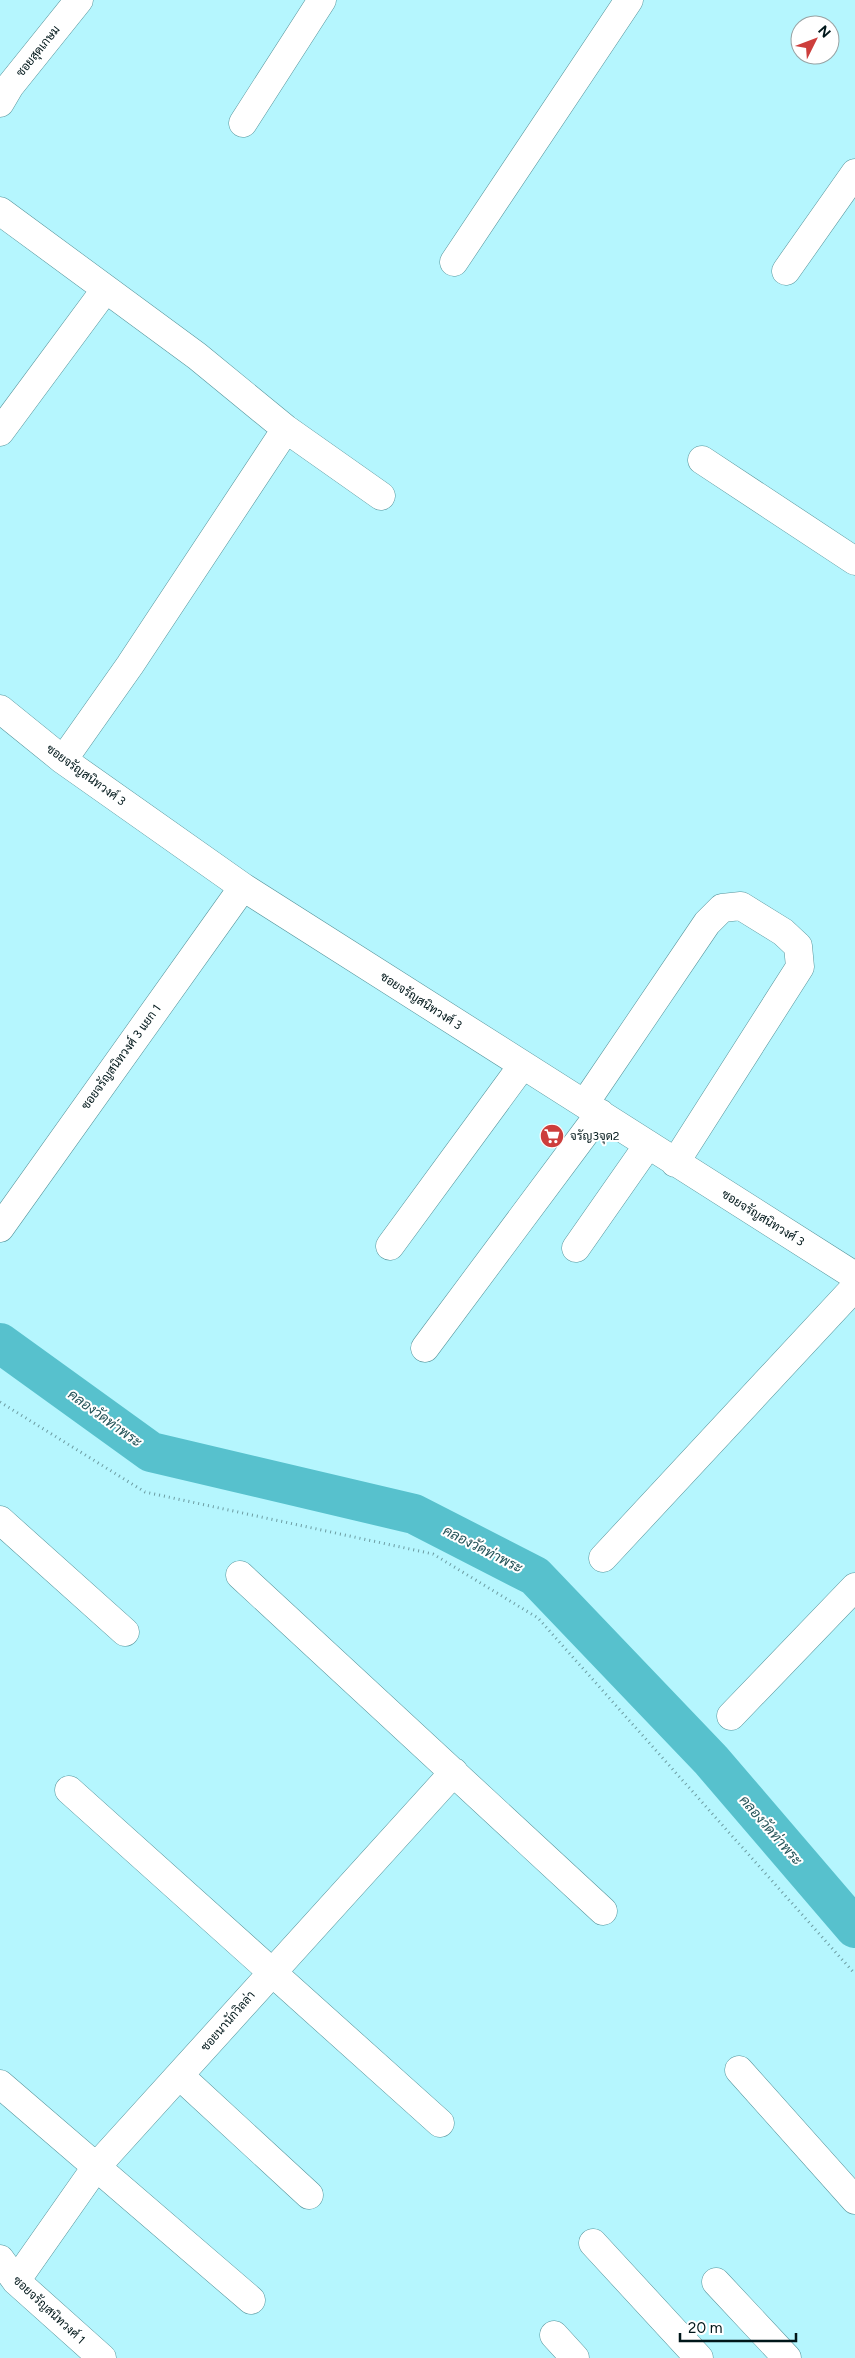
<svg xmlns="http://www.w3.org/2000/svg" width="855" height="2358" viewBox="0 0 855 2358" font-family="Figtree,Sarabun,sans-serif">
<rect width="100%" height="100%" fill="#b5f6fe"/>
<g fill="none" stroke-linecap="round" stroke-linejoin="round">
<path stroke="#57c1cd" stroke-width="40" d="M0,1343l151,109 263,62 121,62 176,184 144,168"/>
<g stroke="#56949b" stroke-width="29">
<path id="minor" d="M0,103l10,-17 69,-86
M243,123l79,-123
M0,211l197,145 89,73 95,67
M454,262l175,-262
M786,271l69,-98
M0,432l105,-142
M702,460l153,101
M0,709l63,51 180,127 612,389
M63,760l67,-95 156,-236
M585,1103l122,-180 15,-15 19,-2 42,26 15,14 2,21 -125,196
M0,1228l243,-341
M390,1246l132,-180
M576,1248l72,-103
M425,1348l175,-235
M0,1520l125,112
M603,1558l252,-271
M240,1575l363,336
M731,1716l124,-129
M69,1790l371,333
M739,2070l116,130
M180,2076l129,119
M0,2084l251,216
M593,2243l106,115
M0,2259l16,22 86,77
M16,2281l80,-114 358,-395
M716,2282l71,76
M554,2335l21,23"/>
</g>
<path stroke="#6c9ca2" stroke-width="3" stroke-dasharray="1 4" stroke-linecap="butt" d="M0,1402l145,90 288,62 105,64 317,356"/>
<use href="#minor" stroke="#fff" stroke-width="28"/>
</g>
<defs>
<g id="supermarket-disc" transform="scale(1.25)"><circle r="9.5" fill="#cd3e3c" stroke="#fff"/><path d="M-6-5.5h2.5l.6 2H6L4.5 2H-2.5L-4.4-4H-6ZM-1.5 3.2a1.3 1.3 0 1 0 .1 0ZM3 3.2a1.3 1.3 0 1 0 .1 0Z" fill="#fff"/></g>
</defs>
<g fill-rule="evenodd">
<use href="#supermarket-disc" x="552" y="1136"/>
</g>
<g text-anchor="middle" stroke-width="4" stroke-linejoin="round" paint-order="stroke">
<g font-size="12" fill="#00171a" stroke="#fff">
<text transform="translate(38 51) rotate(-51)" y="4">ซอยสุดเกษม</text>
<text transform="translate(86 775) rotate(36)" y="4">ซอยจรัญสนิทวงศ์ 3</text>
<text transform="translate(421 1001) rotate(33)" y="4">ซอยจรัญสนิทวงศ์ 3</text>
<text transform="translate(121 1057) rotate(-54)" y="4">ซอยจรัญสนิทวงศ์ 3 แยก 1</text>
<text transform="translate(763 1218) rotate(32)" y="4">ซอยจรัญสนิทวงศ์ 3</text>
<text transform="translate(228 2021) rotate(-49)" y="4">ซอยนานักวิลล่า</text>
<text transform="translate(49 2310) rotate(43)" y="4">ซอยจรัญสนิทวงศ์ 1</text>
</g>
<g font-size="12" fill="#00171a" stroke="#fff" text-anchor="start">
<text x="570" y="1140">จรัญ3จุด2</text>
</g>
<g font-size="14" font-style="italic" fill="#245358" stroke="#fff">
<text transform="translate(105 1418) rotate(36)" y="5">คลองวัดท่าพระ</text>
<text transform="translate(483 1549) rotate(27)" y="5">คลองวัดท่าพระ</text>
<text transform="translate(771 1830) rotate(49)" y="5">คลองวัดท่าพระ</text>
</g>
</g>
<g transform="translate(815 40) rotate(48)"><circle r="24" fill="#ffffff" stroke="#99a2a3"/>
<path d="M0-4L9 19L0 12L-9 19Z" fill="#cd3e3c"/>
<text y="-8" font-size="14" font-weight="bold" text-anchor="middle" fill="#00171a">N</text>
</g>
<path d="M680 2333v8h116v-8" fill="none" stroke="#00171a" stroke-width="2.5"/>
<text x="688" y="2333" font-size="15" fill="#00171a" stroke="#ffffff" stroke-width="4" paint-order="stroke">20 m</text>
</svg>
